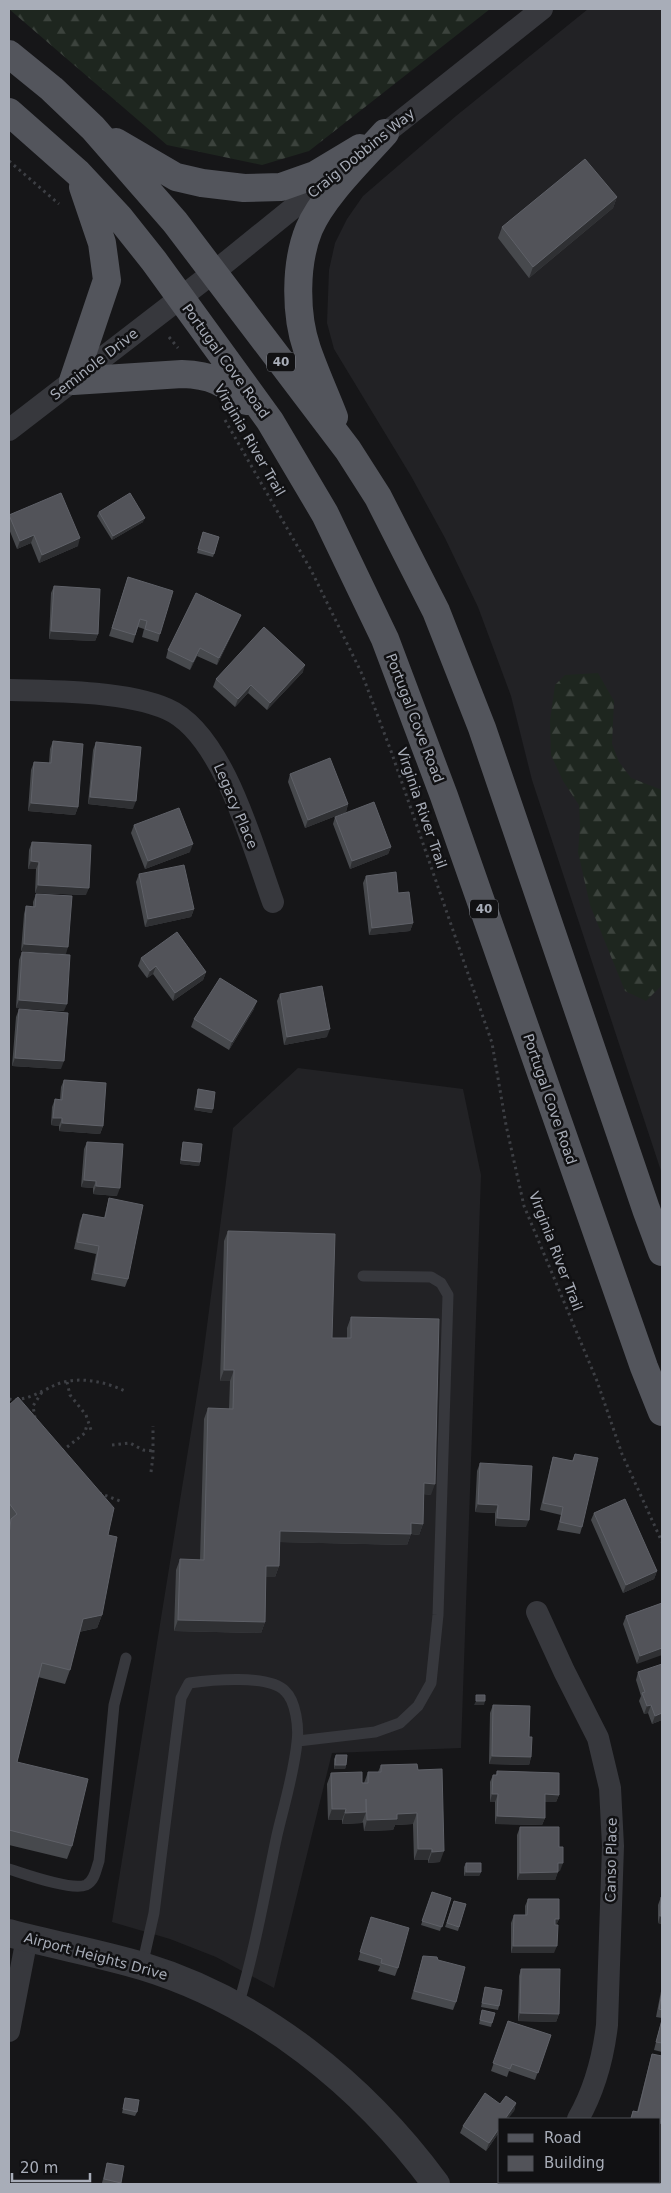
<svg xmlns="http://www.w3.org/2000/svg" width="671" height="2193" viewBox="0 0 671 2193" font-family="'DejaVu Sans',sans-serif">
<defs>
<pattern id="forest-firs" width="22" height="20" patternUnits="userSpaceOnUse" patternTransform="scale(1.25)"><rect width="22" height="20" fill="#1e261f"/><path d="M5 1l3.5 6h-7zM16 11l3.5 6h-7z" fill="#3c433d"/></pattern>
</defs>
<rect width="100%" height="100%" fill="#161618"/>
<path fill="#222225" d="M588,9h74v1165l-130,-394 -21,-84 -33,-89 -33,-69 -34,-62 -77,-127 -7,-26 2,-53 6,-27 12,-24 16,-23 93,-80z
M298,1068l165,21 18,86 -20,573 -129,5 -58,235 -58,-31 -46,-18 -58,-17 90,-558 31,-236z"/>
<path fill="url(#forest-firs)" d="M9,9h481l-181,142 -47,14 -95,-20z
M598,673l16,28 -2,43 7,18 12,16 31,12v195l-16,16 -21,-10 -35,-86 -12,-53 2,-25 -1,-22 -16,-24 -12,-26 -1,-34 5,-36 10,-10z"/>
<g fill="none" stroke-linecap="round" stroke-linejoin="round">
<path stroke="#3d3f44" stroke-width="3" stroke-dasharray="2.5 4" stroke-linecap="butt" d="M9,161l50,43
M169,337l9,11
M225,420l86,150 51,104 29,77 101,292 14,82 18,81 73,175 25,73 40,88
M67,1382l3,13 16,20 6,18
M9,1399c15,3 31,-7 44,-13 22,-11 51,-5 72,5
M35,1418l-2,-12 9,-14
M112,1445l18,-2 13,7 11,1
M62,1451l23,-18 2,-9
M151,1472l2,-16v-30
M99,1493l21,8"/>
<path stroke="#37383d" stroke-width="11" d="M298,1741l77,-9 25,-9 18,-17 13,-23 7,-68 10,-320 -7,-12 -10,-6 -68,-1
M9,1869c16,5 62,22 77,16 9,-4 10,-16 13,-24l15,-156 12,-47
M142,1966l12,-53 27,-215 8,-15c21,-3 80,-9 96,8 11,10 14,37 12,51 -3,31 -13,63 -20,93 -12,57 -22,115 -39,171"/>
<path stroke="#37383d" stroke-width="22" d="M373,143l169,-134
M9,430l205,-158 126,-102
M9,690c47,1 116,1 158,19 56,24 86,138 106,193
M537,1612l27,59 34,67 12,50 3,58 -6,179c-4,34 -12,64 -29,94
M9,2031l18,-93
M523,2184l3,-2"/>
<path stroke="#37383d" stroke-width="28" d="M9,1933c44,12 89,20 133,33 119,36 221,119 294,218"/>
<path stroke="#53555c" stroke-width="28" d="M9,54l43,35 41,39 82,94 173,228 30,47 58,114 46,117 164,481 16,43
M9,112l69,61 41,44 35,44 116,160 55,93 60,125 59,157 200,571 18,45
M116,142l60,35 26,6 42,5 37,-1 34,-12 45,-27
M83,187l19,56 5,37 -34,101 109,-7c31,1 41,8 64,27
M334,417c-9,-23 -19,-45 -27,-68 -12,-35 -12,-86 2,-120 14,-33 52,-69 76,-96"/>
</g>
<path fill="#47494d" d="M617,197l-4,11 -84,70 -31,-40 4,-11z
M99,512l44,10 -31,18 -15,-24z
M9,516l69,30 -39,17 -8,-20 -14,6 -8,-20z
M203,532l16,5 -6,20 -16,-4z
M128,577l32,57 -2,8 -16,-5 2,-8 -6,-2 -5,16 -24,-7z
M54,586l44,48 -3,7 -46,-2 2,-46z
M238,622l-21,43 -20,-9 -7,14 -24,-12 2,-8z
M303,672l-36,38 -19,-17 -13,14 -22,-20 3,-8z
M53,741l25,66 -3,8 -47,-4 3,-41 3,-8 15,1 1,-14z
M96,742l37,67 -45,-5 5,-54z
M290,774l58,30 -2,8 -41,16 -17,-46z
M335,817l56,30 -3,7 -38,15 -17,-45z
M134,825l56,27 -45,17 -14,-36z
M32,842l54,53 -51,-2 1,-24h-8l1,-19z
M139,874l55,35 -3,8 -46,10 -9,-45z
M366,876l32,17 15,30 -3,8 -41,4 -6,-52z
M36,894l30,60 -45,-3 3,-37 2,-8 7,1v-5z
M22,952l42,59 -48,-3 3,-48z
M141,958l65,14 -3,8 -30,21 -20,-27 -6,4 -9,-12z
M280,994l47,43 -43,8 -7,-44z
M19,1009l42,60 -49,-3 4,-49z
M254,1009l-25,41 -38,-23 3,-8z
M64,1080l39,46 -3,8 -41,-3v-5l-8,-1 1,-18 3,-8 5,1 1,-13z
M198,1089l14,24 -18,-3 3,-17z
M87,1142l30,54 -24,-2v-6l-12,-1 3,-38z
M183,1142l17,20 -1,4 -19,-2 2,-18z
M109,1198l19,81 -3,8 -34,-7 5,-26 -22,-5 6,-28 3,-7 21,4z
M228,1231l104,107h15v-10l4,-11 80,178 -7,-1 -1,30 -4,11 -8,-1 -4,11 -127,-3 -1,24 -4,11h-9l-1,45 -4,11 -87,-2 2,-61 4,-11 20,1 4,-141 4,-11 21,1 1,-28h-10l4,-140z
M9,1405l99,130 -6,80 -5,13 -18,4 -9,38 -5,14 -27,-7 -21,85 55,84 -5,13 -58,-14z
M575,1454l7,73 -2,7 -23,-4 4,-15 -21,-5 11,-46 2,-7 19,4z
M480,1463l46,64 -31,-1v-13l-20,-1 2,-41z
M594,1513l63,58 -3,8 -31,14 -32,-73z
M662,1603l-25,61 -14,-40 3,-8z
M638,1672l24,48 -10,4 -4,-11 -4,1 -5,-13 2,-5 -5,-16z
M493,1705l36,32 2,20 -2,8 -40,-1 1,-51z
M336,1755l10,10 -1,4h-11v-10z
M381,1765l37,5 22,92 -12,1v-3h-14l-1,-36 -18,1 -2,5 -29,1 -1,-9 -1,1 -20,1v-4h-14l-1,-36 4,-11 33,10 4,-11h10z
M497,1771l62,24 -3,7h-11v16l-3,7 -47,-1v-22h-5v-20l3,-7h3z
M520,1827l39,20 1,24h-2l-3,9h-38v-45z
M466,1863l15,9 -2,4h-15v-9z
M432,1892l19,6 -11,33 -19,-6z
M661,1897h1v27l-4,-1v-18z
M528,1899l31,20 -3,6 -2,28h-43v-30l3,-8h11v-9z
M454,1901l12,3 -8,27 -13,-4z
M371,1917l27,51 -3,8 -17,-5 2,-5 -22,-6z
M423,1956l15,4 18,42 -3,8 -42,-11z
M521,1969l38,45 -3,8 -38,-1 1,-45z
M662,1986v66l-8,-2 8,-32 -6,-1z
M485,1987l14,19 -1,4 -17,-3z
M482,2010l10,13 -1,4 -12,-3z
M508,2021l43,14 -16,45 -26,-9 -2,6 -16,-6z
M652,2054l8,65h-30l3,-8 4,1 13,-51z
M125,2098l12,14 -2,4 -13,-3z
M516,2103l-2,8 -14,8v12l-14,20 -26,-18 3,-7 37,-22z
M107,2163l17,3 -4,18h-13l-5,-1z"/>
<path fill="#2f3033" d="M617,197l-4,11 -84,70 4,-11z
M145,518l-2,4 -31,18 1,-4z
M34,535l-3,8 -14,6 3,-8z
M80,538l-2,8 -39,17 3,-8z
M241,615l-3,7 -21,43 2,-7z
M51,631l47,3 -3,7 -46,-2z
M200,648l-3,8 -7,14 3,-8z
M305,665l-2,7 -36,38 3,-7z
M251,685l-3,8 -13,14 3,-8z
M90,797l46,4 -3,8 -45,-5z
M31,803l47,4 -3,8 -47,-4z
M348,804l-2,8 -41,16 3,-8z
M193,844l-3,8 -45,17 3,-8z
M391,847l-3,7 -38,15 2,-8z
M31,861l8,1 -3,7h-8z
M38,885l51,3 -3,7 -51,-2z
M194,909l-3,8 -46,10 3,-8z
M413,923l-3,8 -41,4 3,-7z
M24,944l44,3 -2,7 -45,-3z
M156,966l-3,8 -6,4 3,-7z
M206,972l-3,8 -30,21 2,-8z
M19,1000l48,4 -3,7 -48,-3z
M257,1001l-3,8 -25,41 3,-8z
M330,1029l-3,8 -43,8 3,-8z
M15,1058l49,3 -3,8 -49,-3z
M196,1107l17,2 -1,4 -18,-3z
M53,1118h9l-3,8 -8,-1z
M62,1123l41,3 -3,8 -41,-3z
M181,1160l19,2 -1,4 -19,-2z
M84,1180l12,1 -3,7 -12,-1z
M96,1186l24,2 -3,8 -24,-2z
M224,1370h10l-4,11h-10z
M424,1483l11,1 -4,11 -11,-1z
M478,1504l20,1 -3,8 -20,-1z
M497,1518l32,2 -3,7 -31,-1z
M411,1523l12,1 -4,11 -8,-1 -4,11 -131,-3 4,-11z
M266,1566h13l-4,11h-13z
M657,1571l-3,8 -31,14 3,-8z
M102,1615l-5,13 -19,4 5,-13z
M178,1620l87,2 -4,11 -87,-2z
M662,1648v7l-25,9 3,-8z
M476,1701h9l-1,4h-10z
M651,1705l-3,8 -4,1 3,-8z
M662,1713v7l-10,4 3,-8z
M492,1756l39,1 -2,8 -40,-1z
M335,1765h11l-1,4h-11z
M492,1794h6l-3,8h-5z
M545,1794l14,1 -3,7h-14z
M332,1809h14l-4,11h-14z
M366,1812l-4,11 -20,1 3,-11z
M417,1813l-4,11 -18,1 -2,5 -29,1 3,-11 30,-6z
M497,1816l48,2 -3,7 -47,-1z
M418,1849h14l-4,11h-14z
M444,1851l-4,11 -12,1 4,-11z
M558,1863h5l-3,8h-5z
M466,1872h15l-2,4h-15z
M558,1872l-3,8h-38l3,-7z
M660,1916h2v8l-4,-1z
M555,1919h4l-3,7h-4z
M513,1946h44l-3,7h-43z
M520,2013l39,1 -3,8 -38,-1z
M516,2103l-2,8 -6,8h-3z
M500,2127v4l-14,20 3,-8z"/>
<path fill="#525359" stroke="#5f6168" d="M585,159l32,38 -84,70 -31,-40z
M61,493l19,45 -38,17 -8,-20 -14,6 -11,-26z
M130,493l15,25 -32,18 -14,-24z
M203,532l16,5 -5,17 -16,-5z
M128,577l45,14 -13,43 -15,-5 2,-8 -7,-2 -5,16 -23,-7z
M54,586l46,3 -2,45 -47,-3z
M196,593l45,22 -22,43 -19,-10 -7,14 -25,-12z
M264,627l41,38 -35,38 -19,-18 -13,14 -22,-20z
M53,741l30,3 -5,63 -47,-4 3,-41 17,1z
M96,742l45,5 -5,54 -46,-4z
M330,758l18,46 -40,16 -18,-46z
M374,802l17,45 -39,14 -17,-44z
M179,808l14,36 -45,17 -14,-36z
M32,842l59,3 -2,43 -51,-3 1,-23 -8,-1z
M184,865l10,44 -46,10 -9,-45z
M396,872l2,21 11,-1 4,31 -41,5 -6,-52z
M36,894l36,2 -4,51 -44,-3 2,-38 9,1z
M177,932l29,40 -31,21 -19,-27 -6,5 -9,-13z
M22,952l48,3 -3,49 -48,-4z
M220,978l37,23 -25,41 -38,-23z
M322,986l8,43 -43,8 -7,-43z
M19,1009l49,4 -4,48 -49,-3z
M64,1080l42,3 -3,43 -41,-3v-5h-9l2,-19 7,1z
M198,1089l17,3 -2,17 -17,-2z
M87,1142l36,2 -3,44 -24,-2v-5l-12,-1z
M183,1142l19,2 -2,18 -19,-2z
M109,1198l34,7 -15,74 -34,-6 5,-27 -22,-4 6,-28 22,4z
M228,1231l107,3 -3,104h19v-21l88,2 -4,165 -11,-1 -1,41 -12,-1v11l-131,-3 -1,35h-13l-1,56 -87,-2 2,-61 24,1 4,-152 25,1 1,-39h-10z
M18,1397l96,111 -6,27 9,2 -15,78 -19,4 -13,51 -28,-7 -25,99 71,17 -16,67 -63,-16v-295l2,-16 6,-5 -8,-11v-98z
M575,1454l23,4 -16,69 -22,-5 3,-15 -20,-4 10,-46 20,4z
M480,1463l52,3 -3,54 -32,-2 1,-13 -20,-1z
M625,1499l32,72 -31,14 -32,-72z
M662,1603v45l-22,8 -14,-40z
M662,1664v49l-7,3 -4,-11 -4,1 -5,-13 3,-1 -7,-20z
M476,1695h9v6h-9z
M493,1705l37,1 -1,31h3l-1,20 -39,-1z
M336,1755h11l-1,10h-11z
M417,1764l1,6 24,-1 2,82 -12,1v-3h-14l-1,-36 -20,1v5l-30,1 -1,-21v13l-21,1 1,-4h-14l-1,-36 31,-1v11h6v-11h13v-7z
M497,1771l62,2v22l-14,-1v24l-48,-2 1,-22h-6l1,-19h4z
M520,1827h39v20h4v16h-5v9l-38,1z
M466,1863h15v9h-15z
M432,1892l19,6 -9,29 -20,-6z
M661,1897h1v19h-2z
M528,1899h31v20h-4v6h3l-1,21h-44l1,-31h13z
M454,1901l12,3 -7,23 -12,-4z
M371,1917l38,11 -11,40 -17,-5 1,-4 -22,-7z
M423,1956l14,1 1,3 27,7 -9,35 -42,-11z
M521,1969h39l-1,45 -39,-1z
M485,1987l17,3 -3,16 -17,-3z
M662,1992v18l-3,-1z
M482,2010l13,3 -3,10 -12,-3z
M662,2020v23l-6,-1z
M508,2021l43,14 -13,38 -26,-9 -2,5 -17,-6z
M652,2054l10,2v58l-2,10v-5h-29l2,-8 5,1z
M485,2093l15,11 6,-8 10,7 -11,16h-5v8l-11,16 -26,-17z
M125,2098l14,2 -2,12 -14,-3z
M107,2163l17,3 -3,17 -17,-4z"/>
<g text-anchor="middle" stroke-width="5" stroke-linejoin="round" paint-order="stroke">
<g fill="#111113" stroke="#7b7e86" stroke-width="1">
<rect x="267" y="352.5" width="28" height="19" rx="4"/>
<rect x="470" y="899.5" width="28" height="19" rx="4"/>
</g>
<g font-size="12" font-weight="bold" fill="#a8adb8">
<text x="281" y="366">40</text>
<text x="484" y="913">40</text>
</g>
<g font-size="14" fill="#a8adb8" stroke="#111113">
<text transform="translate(361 153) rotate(-39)" y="5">Craig Dobbins Way</text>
<text transform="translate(226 361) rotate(54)" y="5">Portugal Cove Road</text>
<text transform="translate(94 364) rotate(-38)" y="5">Seminole Drive</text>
<text transform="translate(250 440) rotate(60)" y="5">Virginia River Trail</text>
<text transform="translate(415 718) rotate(69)" y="5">Portugal Cove Road</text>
<text transform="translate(236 806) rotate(67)" y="5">Legacy Place</text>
<text transform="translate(422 808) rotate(71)" y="5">Virginia River Trail</text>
<text transform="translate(550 1099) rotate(71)" y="5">Portugal Cove Road</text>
<text transform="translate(556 1251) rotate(69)" y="5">Virginia River Trail</text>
<text transform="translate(611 1860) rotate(-89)" y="5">Canso Place</text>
<text transform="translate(96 1956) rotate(15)" y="5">Airport Heights Drive</text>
</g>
</g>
<rect width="671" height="2193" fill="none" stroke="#a8adb8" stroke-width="20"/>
<rect x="498" y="2118" width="162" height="65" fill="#111113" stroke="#4d4f55"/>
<rect x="508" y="2134" width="25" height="8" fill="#53555c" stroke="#4d4f55"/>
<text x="544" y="2143" font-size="15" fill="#a8adb8">Road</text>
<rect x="508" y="2156" width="25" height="15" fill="#525359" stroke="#4d4f55"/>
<text x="544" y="2168" font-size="15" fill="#a8adb8">Building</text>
<path d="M12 2173v8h78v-8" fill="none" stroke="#a8adb8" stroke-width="2.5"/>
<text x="20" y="2173" font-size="15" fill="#a8adb8" stroke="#111113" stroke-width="4" paint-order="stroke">20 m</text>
</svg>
